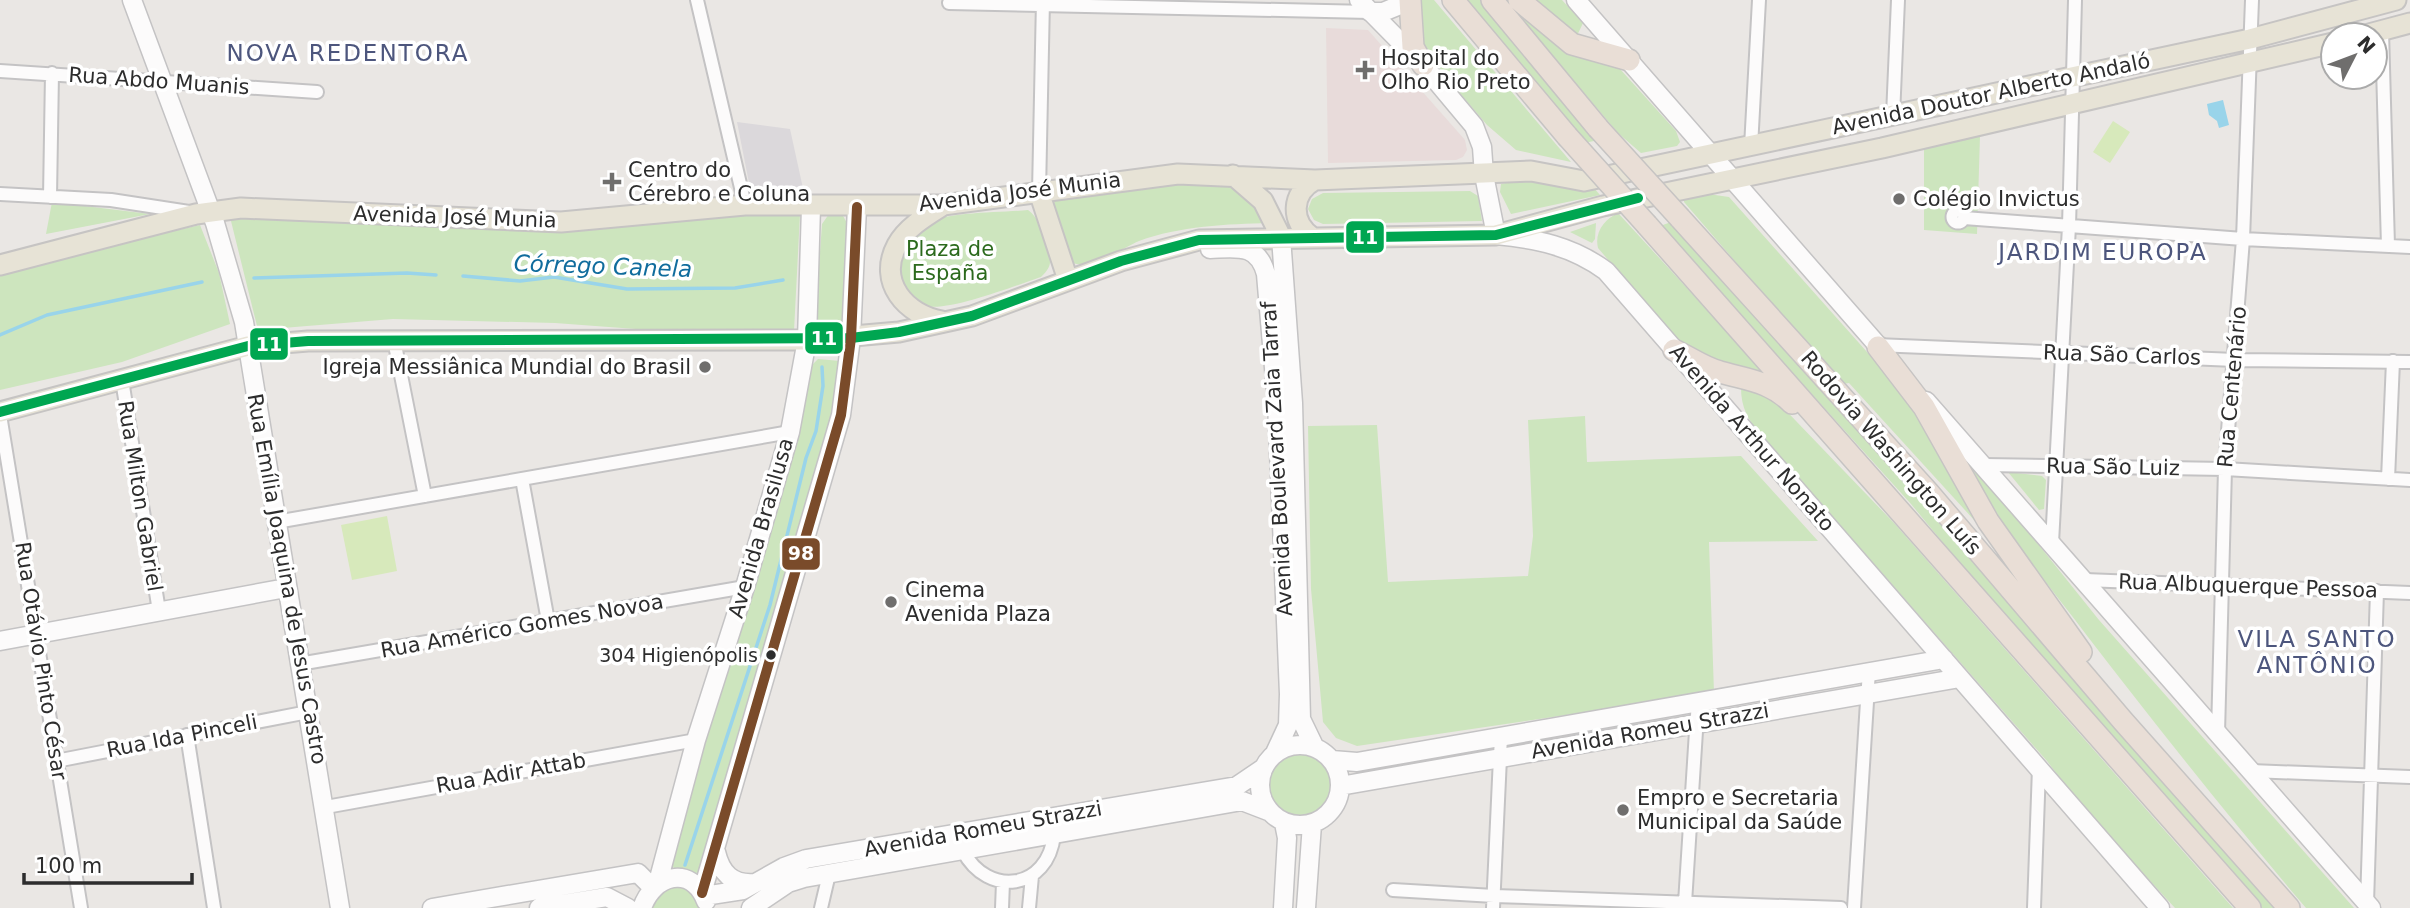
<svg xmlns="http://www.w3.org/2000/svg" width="2410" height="908" viewBox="0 0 2410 908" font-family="'DejaVu Sans',sans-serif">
<rect width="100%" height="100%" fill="#eae7e4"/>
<path fill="#dbd8db" d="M737,122l53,7 14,64h-53z"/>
<path fill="#e8dbda" d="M1326,28l42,2 97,110 2,10 -4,7 -7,3 -128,3z"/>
<path fill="#cde5be" d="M1416,0h18l137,162 -55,-12 -29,-25 -41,-48 -29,-42z
M1463,0h20l116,140 -15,3z
M1505,0l115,69 56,62 4,11 -3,4 -36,7 -23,-20z
M1529,0h33l21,23 -9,19z
M1980,136l-3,98 -53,-4v-81z
M1525,179l68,8 7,8 -89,19 -11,-22 1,-8z
M1204,181c37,2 43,15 66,42 -43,1 -90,3 -131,18 -16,7 -49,29 -66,22l-18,-56 -1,-6 5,-3z
M1470,191l8,5 4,25 -159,3 -9,-4 -6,-11 4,-10 11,-6z
M1708,194l21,3 195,219 61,116 -136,-149 -6,1 -23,-24 -136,-158v-4z
M52,202l98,12 -104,20z
M1028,210c12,8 24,38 22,53 -1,6 -5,10 -9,14 -24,8 -93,35 -115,29 -16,-4 -24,-23 -25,-38 -1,-15 9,-33 21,-42 20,-15 80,-13 106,-16z
M746,212l54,2 -6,117 -118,1 -121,-9 -162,-4 -135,11 -28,-113 333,13z
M1618,213l145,158 -47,-4 -36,-23 -82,-96c-4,-16 7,-29 20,-35z
M829,214h13l6,11 -3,102 -16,5 -14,-11 7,-97z
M1674,221l61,65 547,622h-20l-233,-261 -118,-143 -251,-278z
M1596,223l-1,16 -3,4 -22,-11z
M200,225l19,48 11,51 -108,38 -122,28v-119z
M818,359l22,2 -3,49 -136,461 -7,3 -19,-4 -6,-10 129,-438 13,-56z
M1746,383l25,12 123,128 339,385h-58l-93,-101 -35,-46 -287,-327c-12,-14 -19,-27 -19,-46z
M1585,416l2,46 154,-6 77,85 -109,1 5,151 -357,53 -21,-8 -13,-16 -12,-133 -3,-163 69,-1 11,157 140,-6 5,-40 -5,-116z
M1978,469l121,151 255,288h-48c-75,-88 -147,-179 -218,-271 -40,-53 -86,-106 -115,-167z
M2008,472l34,4 4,4 -2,29 -5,1z
M1266 786a33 33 0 1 1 66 0a33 33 0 1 1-66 0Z
M672,884l18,5 10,19h-50l5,-14z"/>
<path fill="#d7e9bb" d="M2113,121l17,11 -20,31 -17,-11z
M387,516l10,55 -45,9 -11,-55z"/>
<path fill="#99d4ea" d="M2223,100l6,25 -10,3 -2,-7 -8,-6 -2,-11z"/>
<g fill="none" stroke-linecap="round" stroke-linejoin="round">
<path stroke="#99d4ea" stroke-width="3.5" d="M463,276l57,5 34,-4 73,12 108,-1 48,-8
M254,278l153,-5 29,2
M0,335l47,-20 155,-33
M685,865l85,-260 36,-147 10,-27 7,-45 -1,-19"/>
<g stroke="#c4c3c4" stroke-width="16">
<path id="street" d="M697,0l48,205
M949,3l421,9
M2382,31l6,215
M0,71l317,21
M1893,116l5,-116
M1751,147l8,-147
M1039,192l4,-192
M0,194l111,6 78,12
M50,197l2,-124
M1952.5 217a5.5 5.5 0 1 1 11 0a5.5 5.5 0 1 1-11 0Z
M1964,218l279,21 167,8
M394,340l31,156
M1876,345l359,15 175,2
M122,380l37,231
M0,415l81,493
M1984,465l241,4 185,11
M522,479l26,142
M2388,479l5,-118
M276,522l514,-90
M2052,543l17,-317 6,-226
M2085,580l325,13
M299,664l446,-77
M2218,733l7,-264 18,-230 9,-239
M187,735l27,173
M56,761l252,-49
M2251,771l159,6
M326,807l370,-67
M963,851c25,47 85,39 91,-16
M1393,890l101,6 347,12
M1685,903l13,-203
M2367,903l10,-312
M821,908l8,-34
M1002,908l1,-26
M1029,908l3,-32
M1493,908l8,-172
M1854,908l15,-238
M2034,908l5,-140"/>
</g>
<g stroke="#c4c3c4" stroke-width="21">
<path id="secondary" d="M132,0l83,223 29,99 96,586
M1359,0l64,65 51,61 8,21 2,28 12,60c41,4 76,11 110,36l554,637
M1576,0l311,356
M1370,12h13l27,-11
M1281,237l12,166 8,316 14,29
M1210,249c27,-1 48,-6 56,25l11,129 12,291 -1,31 -13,28
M1926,401l445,507
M0,641l286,-53
M1260 785a40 40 0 1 1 80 0a40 40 0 1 1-80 0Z
M1332,760l25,2 587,-103
M1340,786l620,-108
M716,852c5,21 16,33 39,31
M658,882l38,-142 49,-153 45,-155 17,-92 4,-133
M702,893l139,-478 10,-77 6,-131
M704,896l39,-6 41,-23 22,-8 431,-73 25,-17
M432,908l206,-35 14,14
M539,908l68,-11 21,11
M642,908c11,-33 49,-44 64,-7
M751,908l37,-25 16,-5 438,-77 26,10
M1283,908l4,-70 -3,-15
M1306,908l6,-84"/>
</g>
<g stroke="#c6c4c3" stroke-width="23">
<path id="primary" d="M2365,35l45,-12
M1233,175l30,26 18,36
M1039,192l29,88
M1312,237c-22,-15 -21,-44 3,-57
M0,265l196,-51 45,-6 320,14 184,-17h198l235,-31 137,6 216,-9 53,10 666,-142 146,-39
M942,321c-36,-6 -65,-39 -45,-76 9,-17 29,-29 45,-39
M0,412l248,-66 60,-5 499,-1 92,-8 73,-16 149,-55 78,-21 297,-5 107,-29 279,-58 451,-105"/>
</g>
<g stroke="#c6c4c3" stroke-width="24">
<path id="highway" d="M1410,0l3,47 10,18
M1453,0l114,136
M1492,0l106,128
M1519,0l53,44 57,16
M1680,218l248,274 195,229 166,187
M1647,225l603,683
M1878,347l46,60 64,114 93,131
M1674,350c15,7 30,18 46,22 28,8 50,9 72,31"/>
</g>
<use href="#street" stroke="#fcfbfb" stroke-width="12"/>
<use href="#secondary" stroke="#fcfbfb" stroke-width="18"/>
<use href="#primary" stroke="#e7e3d6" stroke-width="19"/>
<use href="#highway" stroke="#e9ded6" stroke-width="21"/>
<g stroke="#c6c4c3" stroke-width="24" stroke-linecap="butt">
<path id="highway-bridge" d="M1598,128l82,90
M1567,136l80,89"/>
</g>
<use href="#highway-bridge" stroke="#e9ded6" stroke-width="21"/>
<g stroke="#fff" stroke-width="16">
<path id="bus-1" d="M0,412l248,-66 60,-5 543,-3 48,-6 73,-16 149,-55 78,-21 297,-5 142,-37"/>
</g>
<g stroke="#fff" stroke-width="16">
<path id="bus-2" d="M702,893l139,-478 10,-77 6,-131"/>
</g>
<use href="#bus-1" stroke="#00a651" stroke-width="10"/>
<use href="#bus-2" stroke="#7a4b2a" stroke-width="10"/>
</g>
<g fill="#6f6e6d" stroke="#fff" stroke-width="2.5">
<path d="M1361.5 59.5h7v7h7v7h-7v7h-7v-7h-7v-7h7z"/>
<path d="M608.5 171.5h7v7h7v7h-7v7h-7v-7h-7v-7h7z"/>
<circle cx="1899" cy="199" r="7"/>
<circle cx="705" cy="367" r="7"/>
<circle cx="891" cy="602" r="7"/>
<circle cx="1623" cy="810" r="7"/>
</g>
<circle fill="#2d2d2d" stroke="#fff" stroke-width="2.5" cx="771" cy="655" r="6"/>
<g text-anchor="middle" stroke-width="7" stroke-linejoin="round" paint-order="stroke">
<g font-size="19" fill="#2d2d2d" stroke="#fff" text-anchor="end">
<text x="758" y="662">304 Higienópolis</text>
</g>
<g font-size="21" fill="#2d2d2d" stroke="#fff" text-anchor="start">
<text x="1381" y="65">Hospital do<tspan x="1381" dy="24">Olho Rio Preto</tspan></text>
<text x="628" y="177">Centro do<tspan x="628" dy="24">Cérebro e Coluna</tspan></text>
<text x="1913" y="206">Colégio Invictus</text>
<text x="691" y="374" text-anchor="end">Igreja Messiânica Mundial do Brasil</text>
<text x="905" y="597">Cinema<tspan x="905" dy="24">Avenida Plaza</tspan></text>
<text x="1637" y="805">Empro e Secretaria<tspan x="1637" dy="24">Municipal da Saúde</tspan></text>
</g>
<g font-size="21" fill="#2d2d2d" stroke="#fff">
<text transform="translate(159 81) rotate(4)" y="7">Rua Abdo Muanis</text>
<text transform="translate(1991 94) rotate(-12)" y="7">Avenida Doutor Alberto Andaló</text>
<text transform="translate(1020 192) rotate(-7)" y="7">Avenida José Munia</text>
<text transform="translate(455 217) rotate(2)" y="7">Avenida José Munia</text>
<text transform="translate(2122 355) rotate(2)" y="7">Rua São Carlos</text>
<text transform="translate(2232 387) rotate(-85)" y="7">Rua Centenário</text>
<text transform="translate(1752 438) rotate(49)" y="7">Avenida Arthur Nonato</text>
<text transform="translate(1891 453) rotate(49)" y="7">Rodovia Washington Luís</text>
<text transform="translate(1277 459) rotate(-93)" y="7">Avenida Boulevard Zaia Tarraf</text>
<text transform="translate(2113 467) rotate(1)" y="7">Rua São Luiz</text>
<text transform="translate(140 496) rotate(81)" y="7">Rua Milton Gabriel</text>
<text transform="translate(761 528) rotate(-74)" y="7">Avenida Brasilusa</text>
<text transform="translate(287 579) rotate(80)" y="7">Rua Emília Joaquina de Jesus Castro</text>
<text transform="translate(2248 586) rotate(2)" y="7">Rua Albuquerque Pessoa</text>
<text transform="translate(522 626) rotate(-10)" y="7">Rua Américo Gomes Novoa</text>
<text transform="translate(41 661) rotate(81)" y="7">Rua Otávio Pinto César</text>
<text transform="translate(1650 731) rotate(-10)" y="7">Avenida Romeu Strazzi</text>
<text transform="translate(182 736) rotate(-11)" y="7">Rua Ida Pinceli</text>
<text transform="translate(511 773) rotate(-10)" y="7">Rua Adir Attab</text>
<text transform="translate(983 829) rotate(-10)" y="7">Avenida Romeu Strazzi</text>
</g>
<g font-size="21" fill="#2c6a1d" stroke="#fff">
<text x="950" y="256">Plaza de<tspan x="950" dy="24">España</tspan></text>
</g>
<g font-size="23" letter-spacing="2" fill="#4d567d" stroke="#fff">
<text x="348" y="61">NOVA REDENTORA</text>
<text x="2103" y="260">JARDIM EUROPA</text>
<text x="2317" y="647">VILA SANTO<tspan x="2317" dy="26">ANTÔNIO</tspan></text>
</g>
<g font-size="23" font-style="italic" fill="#106c9d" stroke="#fff">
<text transform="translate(603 266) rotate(2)" y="8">Córrego Canela</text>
</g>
</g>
<g stroke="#fff" stroke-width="2.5">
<rect x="1345" y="220" width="40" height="34" rx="7" fill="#00a651"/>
<rect x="804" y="321" width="40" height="34" rx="7" fill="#00a651"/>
<rect x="249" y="327" width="40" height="34" rx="7" fill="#00a651"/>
<rect x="781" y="537" width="40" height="34" rx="7" fill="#7a4b2a"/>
</g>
<g font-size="19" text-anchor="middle" font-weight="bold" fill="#fff">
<text x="1365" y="244">11</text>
<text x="824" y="345">11</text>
<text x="269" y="351">11</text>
<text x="801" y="560">98</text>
</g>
<g transform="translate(2354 56) rotate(48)"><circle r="33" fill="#ffffff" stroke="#ababab" stroke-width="2"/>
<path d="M0-5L12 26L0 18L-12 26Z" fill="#6f6e6d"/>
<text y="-10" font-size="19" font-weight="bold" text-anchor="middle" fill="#2d2d2d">N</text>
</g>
<path d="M24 873v10h168v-10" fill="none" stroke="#2d2d2d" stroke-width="3.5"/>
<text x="35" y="873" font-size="21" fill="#2d2d2d" stroke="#ffffff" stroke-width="5" paint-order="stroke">100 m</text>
</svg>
